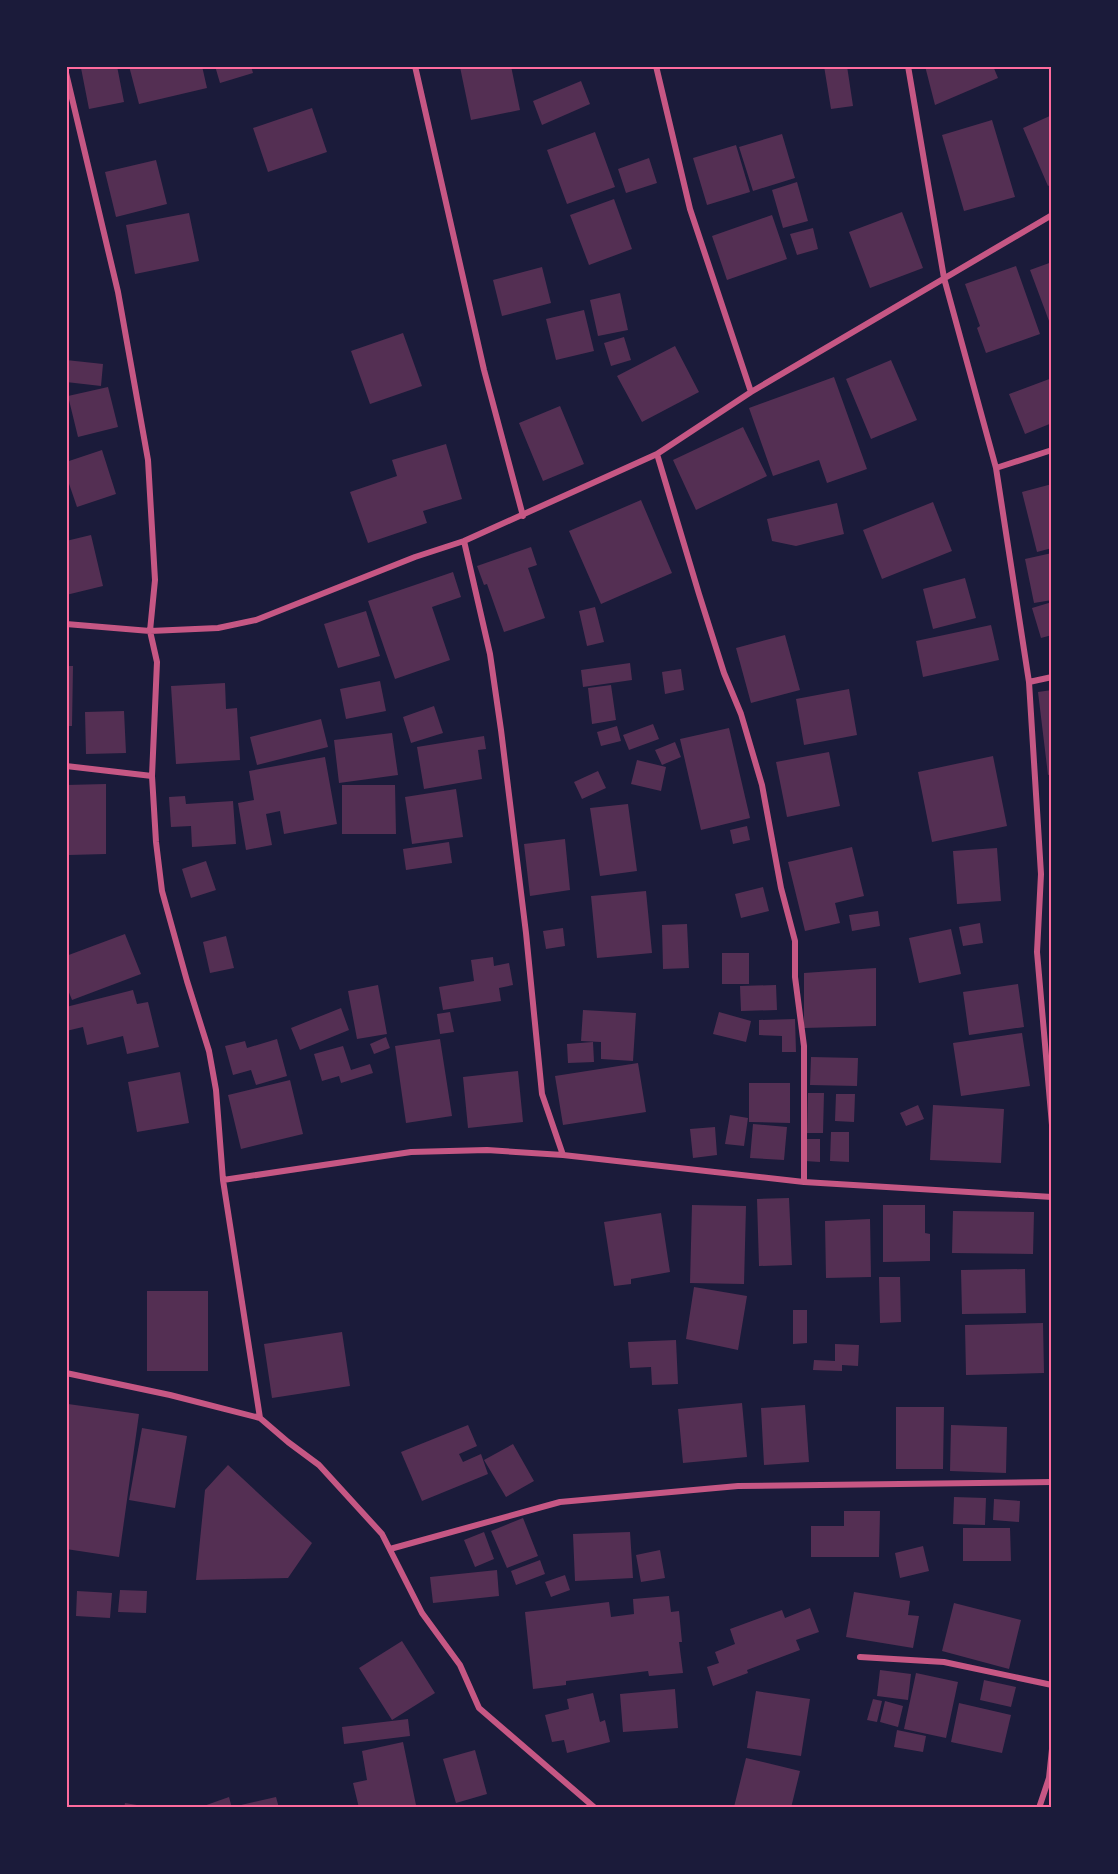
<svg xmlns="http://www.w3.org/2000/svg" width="1118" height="1874" viewBox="0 0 1118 1874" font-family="'Source Sans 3',sans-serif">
<rect width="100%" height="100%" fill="#1b1b3a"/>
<path fill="#542f53" d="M93,66h24l7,36 -35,7 -8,-41z
M129,66h73l5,22 -68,16z
M215,66h36l2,7 -33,10z
M466,66h45l9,44 -49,10 -11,-53z
M824,66h23l6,40 -22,3z
M925,66h68l5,12 -63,27z
M581,81l9,23 -48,21 -9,-24z
M312,108l15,44 -59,20 -15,-44z
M1052,115v69l-4,2 -25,-58z
M992,120l23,77 -51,14 -22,-76z
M595,132l20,55 -48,17 -20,-54z
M782,134l13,44 -42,13 -14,-44z
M736,145l14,47 -43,13 -14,-47z
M649,158l8,25 -31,10 -8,-24z
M156,160l11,44 -51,13 -11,-45z
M797,182l11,39 -25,7 -11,-38z
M614,199l18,50 -43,16 -19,-50z
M902,212l21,56 -53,20 -21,-56z
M189,213l10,48 -64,13 -9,-49z
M772,215l15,44 -60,21 -15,-44z
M813,228l5,21 -21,6 -7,-21z
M1052,262v67l-22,-59z
M1016,266l24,68 -54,19 -9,-25 3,-2 -15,-42z
M542,267l9,36 -49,13 -9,-36z
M620,293l8,37 -30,6 -8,-36z
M584,310l10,41 -38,9 -10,-41z
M403,333l19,53 -52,18 -19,-53z
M624,337l7,23 -20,6 -7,-23z
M675,346l24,46 -57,30 -25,-46z
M66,360l37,4 -2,22 -35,-4z
M891,360l26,60 -46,19 -25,-60z
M834,377l33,92 -40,14 -8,-23 -46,16 -24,-68z
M1052,378v45l-27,11 -16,-40z
M108,387l10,40 -40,10 -10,-41z
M560,406l24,58 -41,17 -24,-58z
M743,427l24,49 -71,34 -23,-50z
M446,444l16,55 -39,12 4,12 -59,20 -18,-51 47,-16 -5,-16z
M102,450l14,44 -39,13 -11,-32v-13z
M1052,484v64l-15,4 -15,-60z
M641,500l31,73 -71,31 -32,-73z
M933,502l19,49 -70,28 -19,-49z
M837,503l7,31 -48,12 -24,-5 -5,-22z
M91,535l12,51 -37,9v-54z
M531,547l6,18 -9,3 17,50 -41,14 -17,-48 -3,1 -7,-19z
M1052,553v47l-18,3 -9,-44z
M453,572l8,25 -29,10 18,53 -55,19 -27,-78z
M965,578l11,40 -43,11 -10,-40z
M1052,602v33l-11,3 -9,-30z
M595,607l9,35 -17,4 -8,-35z
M366,611l14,45 -42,12 -14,-44z
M991,625l8,35 -76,17 -7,-36z
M785,635l15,55 -49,13 -15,-55z
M630,663l2,17 -49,7 -2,-17z
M66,666h7l-1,60h-6z
M681,669l3,21 -19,4 -3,-22z
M380,681l6,30 -40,8 -6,-30z
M225,683l1,26 11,-1 3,52 -64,4 -5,-78z
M611,685l5,35 -24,4 -4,-36z
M849,689l8,46 -53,10 -8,-46z
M1052,690v84l-4,1 -10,-83z
M434,706l9,27 -32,10 -8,-26z
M124,711l2,42 -40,1 -1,-42z
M321,719l7,28 -71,18 -7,-28z
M653,724l6,15 -30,11 -6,-15z
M617,726l4,15 -20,5 -4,-14z
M729,728l21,90 -49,12 -21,-91z
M392,733l6,42 -59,8 -5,-43z
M484,736l2,13 -8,1 4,29 -58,10 -7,-42z
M675,742l6,15 -19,8 -7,-15z
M829,752l11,54 -53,11 -11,-55z
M993,756l14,70 -75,16 -14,-70z
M325,757l12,67 -53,10 -4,-23 -14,3 6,31 -26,5 -8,-47 16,-3 -5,-29z
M637,760l29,7 -5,24 -30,-7z
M598,771l8,17 -24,11 -8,-17z
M106,784v70l-37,1v-17h-3v-53z
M342,785h53l1,49h-54z
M456,789l7,48 -51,7 -7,-47z
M185,796l1,8 47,-3 3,43 -44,3 -1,-21 -20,1 -2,-30z
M628,804l9,67 -37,5 -10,-68z
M747,826l3,14 -17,4 -3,-14z
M565,839l5,51 -40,6 -6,-52z
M449,842l3,21 -46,7 -3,-21z
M852,847l12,49 -29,7 5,20 -35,8 -17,-69z
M997,848l4,53 -44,3 -4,-53z
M206,861l10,29 -25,8 -9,-29z
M763,887l6,24 -28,7 -6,-24z
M646,891l6,62 -55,5 -6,-62z
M878,911l2,15 -28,5 -3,-16z
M980,923l3,20 -20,3 -4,-19z
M687,924l2,44 -26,1 -1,-44z
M563,928l2,18 -19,3 -3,-18z
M951,929l10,45 -42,9 -10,-45z
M125,934l16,40 -69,26 -6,-15v-29z
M226,936l8,32 -24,5 -7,-31z
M722,953h27v31h-27z
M493,957l1,9 15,-3 4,22 -14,3 2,13 -58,9 -4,-23 35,-6 -3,-21z
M876,968v58l-72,2v-55z
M1018,984l6,43 -55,8 -6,-43z
M378,985l9,49 -30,5 -9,-48z
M776,985l1,25 -36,1 -1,-25z
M133,990l4,14 11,-2 11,45 -32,7 -4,-18 -36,9 -4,-18 -17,4v-24z
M341,1008l8,22 -49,20 -9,-22z
M583,1010l53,3 -3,48 -32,-2v-17l-20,-1z
M450,1012l4,20 -14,2 -3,-20z
M719,1012l32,9 -5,21 -33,-8z
M795,1019l1,33h-14v-16l-23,-1v-15z
M1022,1033l8,53 -69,10 -8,-53z
M386,1037l4,11 -16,6 -4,-10z
M277,1039l10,37 -31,9 -5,-15 -18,5 -8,-29 20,-5 2,7z
M440,1039l12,77 -46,7 -11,-77z
M593,1042l1,20 -26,1 -1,-19z
M343,1046l8,24 19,-6 3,9 -32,10 -2,-7 -17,5 -8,-27z
M811,1057l47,1 -1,28 -47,-1z
M638,1063l8,49 -83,13 -8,-49z
M518,1071l5,51 -55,6 -5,-51z
M180,1072l9,51 -52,9 -9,-50z
M290,1080l13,54 -62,15 -13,-54z
M749,1083h41v40l-41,-1z
M808,1093h16l-1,40h-16z
M836,1094h19l-1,28 -19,-1z
M918,1105l6,14 -18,7 -6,-13z
M933,1105l71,4 -3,54 -71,-3z
M730,1115l18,3 -4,28 -19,-2z
M753,1124l34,3 -3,33 -34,-2z
M715,1127l2,28 -24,3 -3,-29z
M831,1132h18v30l-19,-1z
M806,1139h14v23l-15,-1z
M789,1198l3,67 -33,1 -2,-67z
M692,1205l54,1 -2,78 -54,-1z
M883,1205h42v28l5,1v27l-47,1z
M953,1211l81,1 -1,42 -81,-1z
M661,1213l9,59 -39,7v5l-17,2 -10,-64z
M870,1219l1,58 -45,1 -1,-57z
M1025,1269l1,44 -64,1 -1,-44z
M879,1277h21l1,45 -21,1z
M694,1287l53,9 -9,54 -52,-11z
M147,1291h61v80h-61z
M793,1310h14v33l-14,1z
M1043,1323l1,50 -78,2 -1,-50z
M342,1332l8,54 -78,12 -8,-54z
M676,1340l2,44 -26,1 -1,-18 -21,1 -2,-26z
M835,1344l24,1 -1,21 -16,-1v6l-29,-1 1,-10 21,1z
M742,1403l5,54 -64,6 -5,-54z
M68,1404l71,10 -20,143 -53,-8v-131z
M805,1405l4,57 -45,3 -3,-57z
M896,1407h48l-1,62h-47z
M468,1425l9,21 -18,8 4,8 18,-8 7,20 -66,27 -21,-49z
M951,1425l56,2 -1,46 -56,-2z
M142,1428l45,8 -12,72 -46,-8z
M513,1444l21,37 -28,16 -22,-37z
M228,1465l84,78 -24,35 -92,2 9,-90z
M954,1497l32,1 -1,27 -32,-1z
M994,1499l26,2 -1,21 -26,-2z
M844,1511h36l-1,46h-68v-31h33z
M523,1518l15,38 -31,12 -16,-37z
M963,1528h47l1,33h-48z
M484,1532l10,27 -19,8 -11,-27z
M630,1532l3,46 -58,3 -2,-47z
M923,1546l6,25 -29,7 -5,-25z
M660,1550l5,28 -24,4 -5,-27z
M540,1560l5,14 -29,11 -5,-14z
M497,1570l2,26 -66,7 -3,-26z
M565,1575l5,15 -19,7 -6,-15z
M120,1590l27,1 -1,22 -28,-1z
M77,1591l35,2 -2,25 -34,-2z
M854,1592l56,9 -2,14 11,1 -6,32 -67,-11z
M669,1596l2,16 8,-1 3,31h-3l4,31 -34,3 -1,-5 -82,10v4l-33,4 -8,-77 84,-10 2,15 23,-3 -1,-15z
M954,1603l67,17 -12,49 -67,-18z
M810,1608l9,24 -23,8 4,10 -53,20 1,3 -35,13 -6,-19 12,-4 -4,-11 20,-8 -5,-15 52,-19 3,8z
M402,1641l33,52 -43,27 -33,-52z
M880,1670l31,4 -3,26 -31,-4z
M916,1673l42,9 -12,56 -42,-9z
M984,1680l32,7 -5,20 -31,-7z
M675,1689l3,39 -55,4 -3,-38z
M756,1691l54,8 -9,57 -54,-8z
M593,1693l7,29 5,-2 5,22 -43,11 -3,-13 -12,2 -7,-27 24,-6 -2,-10z
M873,1699l9,2 -5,21 -10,-2z
M885,1701l18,5 -5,21 -18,-5z
M959,1703l52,12 -9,38 -51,-11z
M408,1719l2,17 -66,8 -2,-17z
M897,1730l29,6 -3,16 -29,-5z
M403,1742l13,63 -17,3h-40l-6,-25 14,-3 -5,-29z
M475,1750l12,44 -31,9 -13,-44z
M746,1758l54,13 -9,37 -57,-1z
M229,1797l3,11h-34z
M276,1797l3,11h-37l-1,-3z
M125,1803l24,4v1h-25z"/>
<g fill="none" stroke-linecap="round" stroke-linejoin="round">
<path stroke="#c65784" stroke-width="6" d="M415,66l69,304 39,146
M656,66l34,143 61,183
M908,66l36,212 52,190 33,214 12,192 -4,78 15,173
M66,73l52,219 30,168 7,120 -5,51 7,31 -5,114 4,66 6,49 25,90 22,70 7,39 7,90 37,238
M657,454l42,140 25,79 17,41 21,71 19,103 14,53v36l9,69v136
M996,468l56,-18
M464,541l26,113 11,76 25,203 16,161 21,61
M66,624l84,7 68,-3 38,-8 159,-63 49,-16 193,-87 94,-62 301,-177
M1029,682l23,-5
M66,766l86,10
M223,1180l188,-28 76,-2 76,5 241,27 248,15
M66,1373l104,22 90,23 28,24 31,23 63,69 40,79 38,52 19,43 116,100
M390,1549l170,-47 178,-16 314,-4
M860,1657l84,5 108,23
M1039,1808l10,-30 3,-29"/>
</g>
<rect width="1118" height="1874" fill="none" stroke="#1b1b3a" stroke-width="135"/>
<rect x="68" y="68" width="982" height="1738" fill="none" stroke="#ff6b9d" stroke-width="2"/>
</svg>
